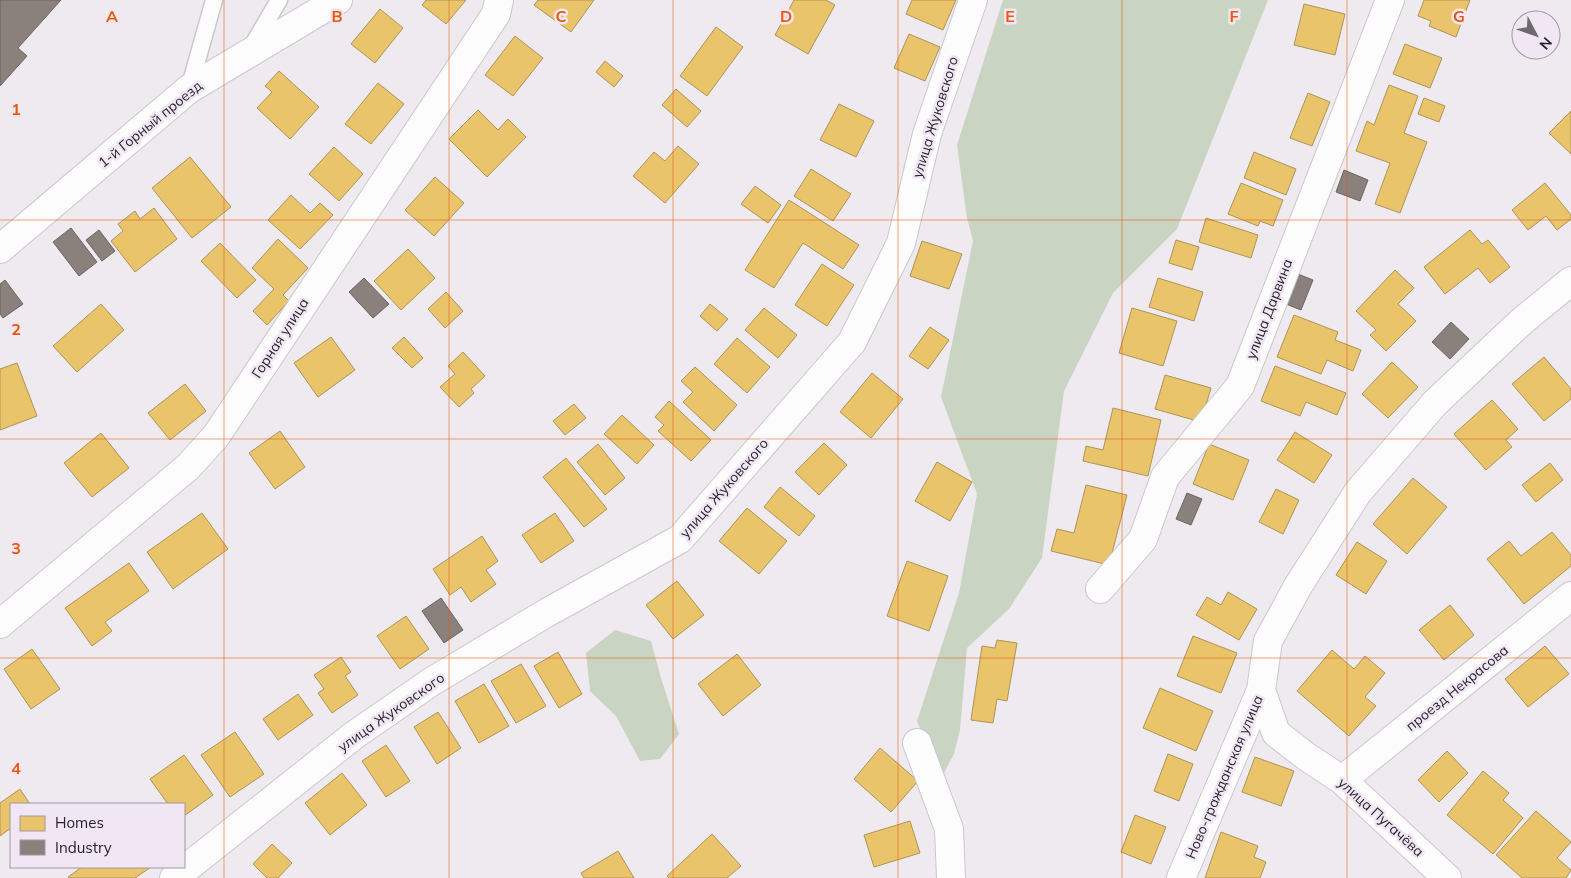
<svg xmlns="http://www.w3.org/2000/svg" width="1571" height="878" viewBox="0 0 1571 878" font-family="Mulish,sans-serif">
<rect width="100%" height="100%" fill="#efeaf0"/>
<path fill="#c9d5c2" d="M1003,0h265l-91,229 -64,64 -49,98 -22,167 -33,51 -42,39 -7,82 -6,24 -10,19 -7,2 -20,-54 42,-128 18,-99 -36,-97 32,-156 -6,-23 -10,-73z
M615,630l36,11 10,37 18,56 -19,25 -20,2 -24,-45 -26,-25 -4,-38z"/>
<path fill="#e9c46a" stroke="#af9456" d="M426,0h40l-20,24 -24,-19z
M538,0h56l-23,32 -37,-27z
M794,0h32l9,5 -27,49 -33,-19z
M912,0h44l-13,30 -37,-16z
M1424,0h46l-14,37 -27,-11 2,-5 -13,-5z
M1304,4l41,10 -10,41 -41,-10z
M380,9l23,19 -28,35 -24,-19z
M716,27l27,20 -36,49 -27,-20z
M909,34l31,13 -15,34 -31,-13z
M515,36l28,22 -30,38 -28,-21z
M1405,44l37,14 -12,30 -37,-14z
M605,61l18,15 -9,11 -18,-15z
M279,71l40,36 -29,32 -33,-31 15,-16 -7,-6z
M378,83l26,21 -33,40 -26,-20z
M1389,85l29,11 -14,37 23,9 -27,71 -25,-9 15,-41 -34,-12 11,-30 7,4z
M676,89l25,22 -14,16 -25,-22z
M1308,93l22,9 -18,44 -22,-8z
M1424,98l21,8 -6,16 -21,-8z
M839,104l35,17 -18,36 -36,-17z
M478,110l20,20 10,-11 18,18 -39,40 -38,-38z
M1571,111v43l-22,-21z
M678,146l21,18 -34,39 -32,-27 21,-24 11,9z
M334,147l29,27 -24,27 -30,-27z
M1254,152l42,17 -10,26 -42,-17z
M190,157l41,50 -39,31 -40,-50z
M811,169l40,25 -18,27 -39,-25z
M435,177l29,26 -30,33 -29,-26z
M1241,183l42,17 -10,26 -13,-5 -2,5 -30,-12z
M1545,183l26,32v4l-14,11 -11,-14 -18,14 -16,-20z
M755,186l26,19 -13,18 -27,-19z
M291,195l19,18 10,-10 13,12 -33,34 -32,-29z
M789,200l70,45 -16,24 -40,-26 -29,45 -29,-18z
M154,208l23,31 -42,33 -24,-31 12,-10 -5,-7 17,-13 5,8z
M1206,218l52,17 -7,23 -52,-16z
M1470,230l12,14 6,-4 22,27 -20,16 -12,-15 -33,26 -21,-27z
M278,239l30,29 -25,27 6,6 -22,24 -14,-14 21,-22 -22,-21z
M1176,240l23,7 -7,23 -23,-7z
M922,241l40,13 -13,35 -39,-13z
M220,243l36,37 -19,18 -36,-37z
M408,249l27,29 -34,32 -27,-29z
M822,264l32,21 -27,41 -32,-21z
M1395,270l19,18 -16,16 18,17 -30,30 -16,-16 6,-5 -20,-19z
M1158,278l45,14 -9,29 -45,-14z
M446,292l17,19 -18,17 -17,-19z
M101,304l23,26 -47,42 -24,-26z
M710,304l18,15 -11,12 -17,-15z
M764,308l33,27 -19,23 -33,-28z
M1132,308l45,13 -14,45 -44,-13z
M1294,315l44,17 -3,8 26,10 -8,21 -26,-11 -6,14 -44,-17z
M930,327l19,13 -21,29 -19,-13z
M331,337l24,33 -37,27 -24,-34z
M404,337l19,21 -11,10 -20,-20z
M737,338l33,29 -23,26 -33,-29z
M463,352l22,24 -14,13 3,4 -15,14 -19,-20 15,-13 -7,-8z
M1544,357l27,32v10l-27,22 -32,-37z
M1392,362l26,25 -30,31 -26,-24z
M17,363l20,53 -37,14v-61z
M1275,366l71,27 -9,22 -31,-13 -6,14 -39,-15z
M695,367l42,38 -23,26 -31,-29 10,-10 -12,-11z
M872,373l31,26 -32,39 -31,-26z
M1165,375l46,13 -10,34 -46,-13z
M185,384l21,27 -36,29 -22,-27z
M1492,400l26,29 -12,11 6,7 -26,23 -32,-36z
M669,401l42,39 -20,21 -33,-30 6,-6 -9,-8z
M574,404l12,14 -21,17 -12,-14z
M1113,408l48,12 -13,56 -65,-15 3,-15 17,4z
M622,415l32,30 -17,19 -33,-30z
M280,431l25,36 -30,22 -26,-36z
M1295,432l37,23 -18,28 -37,-23z
M101,433l28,35 -37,29 -28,-34z
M824,443l23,22 -28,30 -24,-23z
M598,444l27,34 -20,17 -28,-33z
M1209,444l40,16 -16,40 -40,-16z
M566,458l41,51 -23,18 -41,-50z
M937,462l35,20 -22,39 -35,-20z
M1550,463l13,17 -27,22 -14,-17z
M1413,478l34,29 -40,47 -34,-30z
M1086,485l41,10 -18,70 -58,-14 6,-22 17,4z
M780,487l35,29 -16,20 -35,-29z
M1276,489l23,11 -16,34 -24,-12z
M747,508l40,33 -28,33 -40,-33z
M202,513l26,36 -55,40 -26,-37z
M555,513l19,28 -33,22 -19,-28z
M1552,532l19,23v11l-47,38 -37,-45 22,-18 12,15z
M482,536l16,25 -12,9 10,14 -25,18 -10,-15 -11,8 -17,-26z
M1357,542l30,19 -21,33 -30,-19z
M907,561l41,15 -19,55 -42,-15z
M129,563l20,28 -44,31 7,9 -20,15 -27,-38z
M677,581l27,34 -31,24 -27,-34z
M1228,592l29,17 -18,31 -43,-25 11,-18 14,8z
M1450,605l24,30 -30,25 -25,-30z
M406,616l23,33 -29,20 -23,-33z
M1193,636l44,17 -16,40 -44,-17z
M997,640l20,3 -10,58 -10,-2 -4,24 -22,-3 11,-74 13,2z
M1545,646l24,28 -41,33 -23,-28z
M32,649l28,40 -29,20 -27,-40z
M1332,650l22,19 11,-13 20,17 -20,24 11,9 -27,30 -52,-45z
M558,652l24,42 -23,14 -25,-42z
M737,654l24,31 -38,31 -25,-32z
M341,657l10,15 -6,4 13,19 -26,18 -14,-20 6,-4 -10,-14z
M521,664l25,42 -30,17 -25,-42z
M484,684l25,42 -30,17 -24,-42z
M1160,688l53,23 -17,40 -53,-23z
M298,694l15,21 -35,25 -15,-21z
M438,712l23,36 -24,16 -23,-37z
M235,732l29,42 -34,23 -29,-42z
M386,745l24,36 -24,16 -24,-36z
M880,748l38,33 -27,31 -37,-33z
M1447,751l21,22 -29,29 -21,-22z
M1168,754l25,10 -14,37 -25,-10z
M184,755l29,40 -29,21v-12h-16l-18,-25z
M1255,757l39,14 -13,35 -39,-14z
M1483,771l26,22 -6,7 20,18 -30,36 -46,-39z
M342,773l25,32 -37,30 -25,-32z
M20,789l10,15h-19v24l-11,8v-33z
M1536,811l35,31 -14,16 14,12 -5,8h-44l-26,-23z
M1135,815l31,12 -15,37 -30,-12z
M910,821l10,32 -46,14 -10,-32z
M1221,832l37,14 -4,11 12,5 -6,16h-55z
M712,834l29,32 -14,12h-58l-2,-2z
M272,844l20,19 -14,15h-11l-14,-14z
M618,851l16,27h-50l-3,-5z
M82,867h69l-16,11h-66l-1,-1z"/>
<path fill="#8a817c" stroke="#6c6563" d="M0,0h61l-43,48 9,8 -27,30z
M1344,170l24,10 -8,21 -24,-9z
M71,228l26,34 -18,14 -26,-34z
M99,230l16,21 -13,10 -16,-21z
M1298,274l15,6 -12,30 -15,-6z
M364,278l25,26 -16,14 -24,-26z
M5,280l18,24 -20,14 -3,-4v-30z
M1451,322l18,17 -19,20 -18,-17z
M1187,493l15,6 -11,26 -15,-6z
M441,598l22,32 -19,13 -22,-32z"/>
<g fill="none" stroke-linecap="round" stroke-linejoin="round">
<g stroke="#cbc7cc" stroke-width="19">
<path id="service" d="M251,48l28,-48
M189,89l25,-89"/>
</g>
<g stroke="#cbc7cc" stroke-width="30">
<path id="minor" d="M0,249l189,-160 149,-89
M1100,589l43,-50 22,-62 75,-91 150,-386
M0,624l188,-157 28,-31 280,-422 3,-14
M1261,690l15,43 31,24 35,23 105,98
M917,743l32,86 2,49
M1342,780l229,-184
M174,878l179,-142 78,-54 117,-70 132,-73 172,-197 49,-99 26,-109 46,-134
M1181,878l80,-188 7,-49 30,-55 60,-94 77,-89 86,-81 50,-41"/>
</g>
<use href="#service" stroke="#fdfcfd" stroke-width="16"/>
<use href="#minor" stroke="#fdfcfd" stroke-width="28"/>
</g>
<path fill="none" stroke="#e8590c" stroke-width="1" stroke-opacity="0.55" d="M224,0v878M449,0v878M673,0v878M898,0v878M1122,0v878M1347,0v878M0,220h1571M0,439h1571M0,658h1571"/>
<g text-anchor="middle" stroke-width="5" stroke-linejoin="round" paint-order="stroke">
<g font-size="14" fill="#272328" stroke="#f0e6f4">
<text transform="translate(935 117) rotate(-73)" y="5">улица Жуковского</text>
<text transform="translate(150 124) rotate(-39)" y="5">1-й Горный проезд</text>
<text transform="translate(1269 309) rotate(-69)" y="5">улица Дарвина</text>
<text transform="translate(280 338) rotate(-57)" y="5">Горная улица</text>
<text transform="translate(724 488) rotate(-49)" y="5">улица Жуковского</text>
<text transform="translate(1457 688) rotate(-39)" y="5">проезд Некрасова</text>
<text transform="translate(391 712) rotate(-35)" y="5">улица Жуковского</text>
<text transform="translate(1224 777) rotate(-67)" y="5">Ново-гражданская улица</text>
<text transform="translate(1381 817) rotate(42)" y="5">улица Пугачёва</text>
</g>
</g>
<g font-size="16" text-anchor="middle" font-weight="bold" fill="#e8590c" stroke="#f0e6f4" stroke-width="5" stroke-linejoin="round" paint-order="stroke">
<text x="112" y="22">A</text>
<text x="337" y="22">B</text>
<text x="561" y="22">C</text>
<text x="786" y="22">D</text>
<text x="1010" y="22">E</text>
<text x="1234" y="22">F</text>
<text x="1459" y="22">G</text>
<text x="16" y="115">1</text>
<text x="16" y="335">2</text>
<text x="16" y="554">3</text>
<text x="16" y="774">4</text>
</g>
<rect x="10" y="803" width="175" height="65" fill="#f0e6f4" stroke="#a098a2"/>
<rect x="20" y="816" width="25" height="15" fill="#e9c46a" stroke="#a098a2"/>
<text x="55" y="828" font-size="15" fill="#272328">Homes</text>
<rect x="20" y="840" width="25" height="15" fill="#8a817c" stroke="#a098a2"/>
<text x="55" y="853" font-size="15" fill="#272328">Industry</text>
<g transform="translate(1536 35) rotate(131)"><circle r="24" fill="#f0e6f4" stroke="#a098a2"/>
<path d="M0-4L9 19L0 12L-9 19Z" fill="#6d696e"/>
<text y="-8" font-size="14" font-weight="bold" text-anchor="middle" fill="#272328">N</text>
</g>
</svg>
